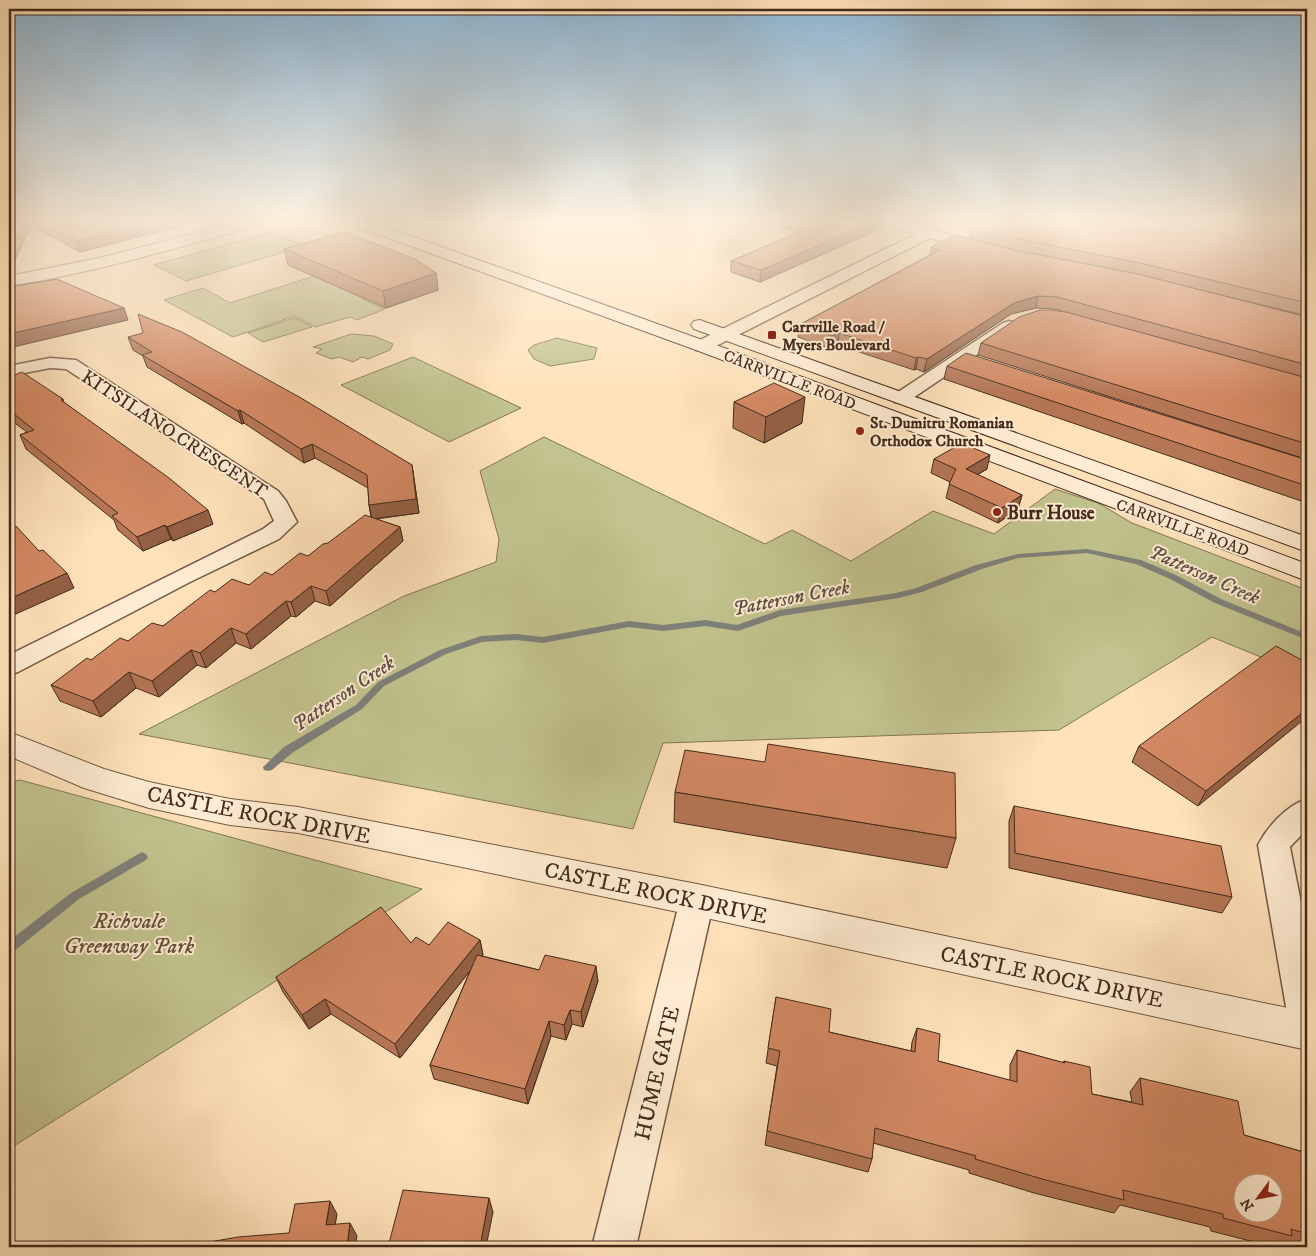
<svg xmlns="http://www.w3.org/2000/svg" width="1316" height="1256" viewBox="0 0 1316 1256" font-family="'IM FELL DW Pica',serif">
<rect width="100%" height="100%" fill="#ffe2ba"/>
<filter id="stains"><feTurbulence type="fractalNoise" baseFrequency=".004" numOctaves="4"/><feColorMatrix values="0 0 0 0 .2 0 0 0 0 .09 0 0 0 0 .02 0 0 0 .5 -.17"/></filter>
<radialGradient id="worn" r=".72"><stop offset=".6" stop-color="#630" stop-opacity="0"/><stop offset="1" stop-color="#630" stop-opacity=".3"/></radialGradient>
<path fill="#c2c38e" stroke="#827655" d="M271,232l34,14 -119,35 -32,-16z
M330,271l35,27 -3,1 23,10 -28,11 -7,-3 -35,10 -20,-11 -62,21 -69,-37 39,-12 27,15z
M295,318l17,9 -49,15 -15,-9z
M351,334l23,2 19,8 -3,6 -22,9 -6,-2 -9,5 -14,-5 -7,2 -16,-6 6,-4 -9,-2z
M557,338l40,10 -3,11 -44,7 -16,-7 -6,-9 6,-5z
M413,357l108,51 -72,34 -108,-57z
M544,437l221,107 27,-14 59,31 82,-50 61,23 61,-45 43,14 34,20 175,67v86l-95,-39 -153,93 -396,13 -30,86 -494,-95 265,-138 92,-34 3,-23 -19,-68z
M20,780l402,109 -413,260v-367z"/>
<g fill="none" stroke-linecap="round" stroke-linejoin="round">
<path fill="#7e817b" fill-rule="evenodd" d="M1087,549l54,11 35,15 45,24 86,35v6l-92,-37 -45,-24 -34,-15 -49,-11 -69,5 -36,11 -60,23 -23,6 -118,18 -43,15 -33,-5 -42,5 -34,-4 -86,16 -27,-3 -34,2 -36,12 -62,32 -22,23 -70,44 -20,17 -4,1 -4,-1 -1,-3 21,-20 72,-42 22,-23 62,-32 41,-14 35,-2 27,3 86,-16 34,4 42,-5 32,5 43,-15 116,-17 20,-5 60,-23 42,-11z
M142,852l4,2 2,3 -2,3 -67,39 -66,53 -4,1v-12l62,-48z"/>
<g stroke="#725844" stroke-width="3">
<path id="minor" d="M873,221h21l92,23 2,3 -7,4 -51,-13 -222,112h-12l-2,-4 2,-4 220,-108 -42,-10z
M1009,321l6,2 2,3 -2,3 -108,73 -6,1 -6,-1 -3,-4 3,-4 108,-71z
M50,358l26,2 202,131 8,10 11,21 -18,17 -89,43 -172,90 -9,3v-20l254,-126 11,-8 -10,-22 -198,-130 -16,-1 -41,8v-10z
M1307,799v30l-17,18 17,86v108l-13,-5 -5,-12 -31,-179c10,-19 28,-39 49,-46z
M697,886l12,4 5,10 -78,347h-44l88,-347 5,-10z"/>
</g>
<g stroke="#725844" stroke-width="2">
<path id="tertiary" d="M242,221h23l-2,3c-84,23 -168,49 -254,62v-10l94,-19z
M9,732l95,37 45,13 81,17 68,8 399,77 610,128v38l-610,-134 -399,-83 -68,-8 -81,-17 -65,-20 -75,-32z"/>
</g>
<g stroke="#432a1c" stroke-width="2">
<path id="secondary" d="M348,221h21l339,121 599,222v17l-611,-231 -346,-126z
M700,320l607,217v15l-613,-223 -3,-4 3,-4z"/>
</g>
<use href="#minor" fill="#ffecd2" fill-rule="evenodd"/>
<use href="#tertiary" fill="#ffecd2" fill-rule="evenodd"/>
<use href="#secondary" fill="#ffecd2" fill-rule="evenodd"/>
</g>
<path fill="#b57655" stroke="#432a1c" d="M9,221h190l-119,31 -49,-27 -22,48z
M759,221h124l-1,7 -122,54 -29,-10v-11l68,-29z
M941,221h366v95l-127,-31 127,32v186l-363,-124 3,-13 352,91 -321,-102 3,-12 81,-32 -8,-2 -18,-1 -25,6 -87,58 -8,-3 -2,1 -76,-25 -7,4 -33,-12 1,-12 131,-70 1,-8 81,2 -43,-11 2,-10z
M284,249l152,24 2,17 -52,18 -98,-43z
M128,337l284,128 7,48 -43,6 24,8 3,14 -73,65 -15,-5 -19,16 -5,-1 -40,33 -15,-6 -30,25 -9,-3 -38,32 -23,-9 -35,29 -41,-16 -9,-16 40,-25 37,-19 35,-15 52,-34 34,-7 23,-10 36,-19 63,-39 -2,-12 -1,-17 -53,-30 -11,5 -60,-40 -2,1 -95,-57 -4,-11 -10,-6z
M9,377l54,22 1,4 149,121 -40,17 -2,-2 -28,12 -25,-21 -4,-10 -88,-71 -6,-14 7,-3 -18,-13z
M734,402l68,21 -38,20 -31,-15z
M934,459l53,10 -10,6 45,20 -4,14 -20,14 -52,-25 4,-16 -19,-9z
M1307,663l-109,143 -66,-44 7,-16z
M675,792l281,46 -9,30 -273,-46z
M1014,806l218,91 -10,16 -213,-45v-47z
M480,940l3,15 -1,1 57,14 59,11 -15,46 -11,-3 -6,16 -15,-4 -23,68 -94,-25 -4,-14 40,-94 -70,87 -69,-44 -22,15 -26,-37 -7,-15 135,-34 18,2z
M776,997l53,35 82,19 1,-9 5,-14 21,33 72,20v-16l7,-15 46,13 1,-2 28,33 40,8 -2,-10 10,-14 104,57 63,18v94h-12l-12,-3 -4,3h-5l-63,-16 -1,-4 -90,-22 -6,8 -80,-20 -65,-20v-3l-96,-27 -1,16 -4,13 -103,-27 12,-79 -11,-3z"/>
<path fill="#946045" stroke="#432a1c" d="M24,221h5l2,4 -22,48v-21z
M155,221h44l-119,31 -4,-11z
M875,221h8l-1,7 -122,54 1,-12z
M436,273l2,17 -52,18 -3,-17z
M1038,296l-2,12 -25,6 -87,58 3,-13 87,-56z
M124,308l4,12 -119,28v-14z
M839,333l-1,12 -7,4 1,-13z
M918,357l-2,12 -2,1 2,-12z
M805,397l-3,26 -38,20 2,-26z
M240,410l4,13 -2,1 -4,-13z
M312,444l3,14 -11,5 -3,-14z
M990,455l-3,14 -24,14 3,-14z
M412,465l7,48 -47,6 -3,-14z
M1022,495l-4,14 -20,14 4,-15z
M208,510l5,14 -40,17 -6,-14z
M165,525l6,14 -28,12 -6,-14z
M400,527l3,14 -73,65 -4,-15z
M67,573l7,15 -65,29v-18z
M311,586l4,15 -19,16 -5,-15z
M286,601l5,15 -40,33 -5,-15z
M231,628l5,15 -30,25 -6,-15z
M191,650l6,15 -38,32 -7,-16z
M129,672l7,16 -35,29 -8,-16z
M1307,709v8l-109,89 8,-15z
M480,940l3,15 -83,103 -5,-14z
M596,966l2,15 -15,46 -2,-15z
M325,999l6,15 -22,15 -7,-14z
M570,1010l2,14 -6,16 -2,-15z
M549,1021l2,15 -23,68 -3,-15z
M489,1198l4,14 -7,35h-6z
M330,1201l7,13 -4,24 -7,-13z
M350,1223l7,13 -2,11h-8z"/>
<path fill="#d38963" stroke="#432a1c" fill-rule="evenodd" d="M9,221h15l-15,31z
M39,221h116l-79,20z
M799,221h76l-114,49 -30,-9 84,-36z
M982,221h325v82l-167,-40 -125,-25 -44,-10z
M344,232l71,27 21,14 -53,18 -99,-42z
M955,235l59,15 124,24 169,43v48l-250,-68 -19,-1 -24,7 -87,56 -9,-2 -2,1 -77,-25 -7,3 -33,-11 141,-75 -9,-3z
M57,279l67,29 -115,26v-47z
M1040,310h12l14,2 241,66v66l-326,-101 38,-26z
M138,314l44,18 119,66 111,67 4,34 -47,6 -2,-30 -55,-31 -11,5 -61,-39 -2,1 -96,-56 10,-3 -24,-15 15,-4z
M966,353l341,107v26l-360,-120z
M22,372l41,27 -2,1 108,78 39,32 -41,17 -2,-2 -28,12 -25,-21 6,-3 -98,-78 14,-5 -25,-20v-33z
M774,383l31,14 -39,20 -32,-15z
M962,443l28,12 -24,14 56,26 -20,13 -53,-24 7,-15 -22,-10z
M365,515l35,12 -74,64 -15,-5 -20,16 -5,-1 -40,33 -15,-6 -31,25 -9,-3 -39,31 -23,-9 -36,29 -42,-16 36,-27 4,2 29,-22 8,3 24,-18 11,3 47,-36 5,2 17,-13 17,6 16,-13 7,3 28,-22 8,3 15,-12 5,-1z
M9,525l3,3 4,-2 23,25 4,-1 24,23 -58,26z
M1276,646l31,17v46l-101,82 -67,-45z
M768,744l187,29 1,65 -281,-46 10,-42 80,12z
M1014,806l207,40 11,51 -217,-44z
M381,907l30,36 5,-6 13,8 19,-23 32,18 -85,104 -70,-45 -23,16 -26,-38z
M477,955l62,15 6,-15 51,11 -15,46 -11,-2 -6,15 -15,-4 -24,68 -95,-24z
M776,997l55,12 -2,23 86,20 2,-24 23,6 -2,27 79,21v-32l48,13 -1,-2 26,6 2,27 51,11 -3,-27 98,23 6,34 63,18v81l-16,-5 1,7 -69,-18v-4l-100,-24 1,10 -82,-21 -67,-20 1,-3 -101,-28 -3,31 -105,-28 13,-80 -12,-3zM1244,1184h30v30h-30z
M403,1190l86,8 -9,49h-92z
M330,1201l-4,24 24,-2 -3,24h-166l57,-10 51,-4 6,-29z
M110,1245v2h-9z"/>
<linearGradient id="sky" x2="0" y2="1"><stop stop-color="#8db7d6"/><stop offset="0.56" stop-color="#fff2e0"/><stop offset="1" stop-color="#fff2e0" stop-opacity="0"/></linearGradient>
<rect width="1316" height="397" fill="url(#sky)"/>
<g fill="#8f2418" stroke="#ffecd2" stroke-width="2">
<rect x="767" y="330" width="10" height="10" rx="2.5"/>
<circle cx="860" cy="431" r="5"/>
<circle cx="997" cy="512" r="5"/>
</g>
<g text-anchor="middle" stroke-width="4" stroke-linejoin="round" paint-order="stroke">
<g font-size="16" font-weight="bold" fill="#432a1c" stroke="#ffecd2" text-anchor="start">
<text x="782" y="332">Carrville Road /<tspan x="782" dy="18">Myers Boulevard</tspan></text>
<text x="870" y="428">St. Dumitru Romanian<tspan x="870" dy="18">Orthodox Church</tspan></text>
</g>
<g font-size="16" fill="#432a1c" stroke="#ffecd2">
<text transform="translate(790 379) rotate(21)" y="6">CARRVILLE ROAD</text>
<text transform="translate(1183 527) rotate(20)" y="6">CARRVILLE ROAD</text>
</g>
<g font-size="19" fill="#432a1c" stroke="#ffecd2">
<text transform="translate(175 433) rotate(33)" y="7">KITSILANO CRESCENT</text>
</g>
<g font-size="19" font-weight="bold" fill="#432a1c" stroke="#ffecd2" text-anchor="start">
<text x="1007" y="519">Burr House</text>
</g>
<g font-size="20" font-style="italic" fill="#5c4e44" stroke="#ffecd2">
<text transform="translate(1205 574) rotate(24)" y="7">Patterson Creek</text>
<text transform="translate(791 597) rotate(-11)" y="7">Patterson Creek</text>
<text transform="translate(343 693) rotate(-34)" y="7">Patterson Creek</text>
</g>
<g font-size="22" fill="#432a1c" stroke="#ffecd2">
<text transform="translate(259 814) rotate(11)" y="8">CASTLE ROCK DRIVE</text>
<text transform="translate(656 892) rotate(12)" y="8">CASTLE ROCK DRIVE</text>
<text transform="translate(1052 976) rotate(12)" y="8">CASTLE ROCK DRIVE</text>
<text transform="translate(656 1073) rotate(-77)" y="8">HUME GATE</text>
</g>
<g font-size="22" font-style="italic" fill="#635038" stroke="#ffecd2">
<text x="129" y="928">Richvale<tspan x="129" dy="25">Greenway Park</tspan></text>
</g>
</g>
<rect width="1316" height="1256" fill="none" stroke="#ffe2ba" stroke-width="30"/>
<rect x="10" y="10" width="1296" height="1236" fill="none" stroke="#432a1c" stroke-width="2.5"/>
<rect x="15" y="15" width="1286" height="1226" fill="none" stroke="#432a1c"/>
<g transform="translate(1258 1198) rotate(238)"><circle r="24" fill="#ffecd2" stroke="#b49e89"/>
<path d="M0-4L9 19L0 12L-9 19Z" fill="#8f2418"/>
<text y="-8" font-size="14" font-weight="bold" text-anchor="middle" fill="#432a1c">N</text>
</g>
<rect width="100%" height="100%" filter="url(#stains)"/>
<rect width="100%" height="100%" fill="url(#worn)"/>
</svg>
